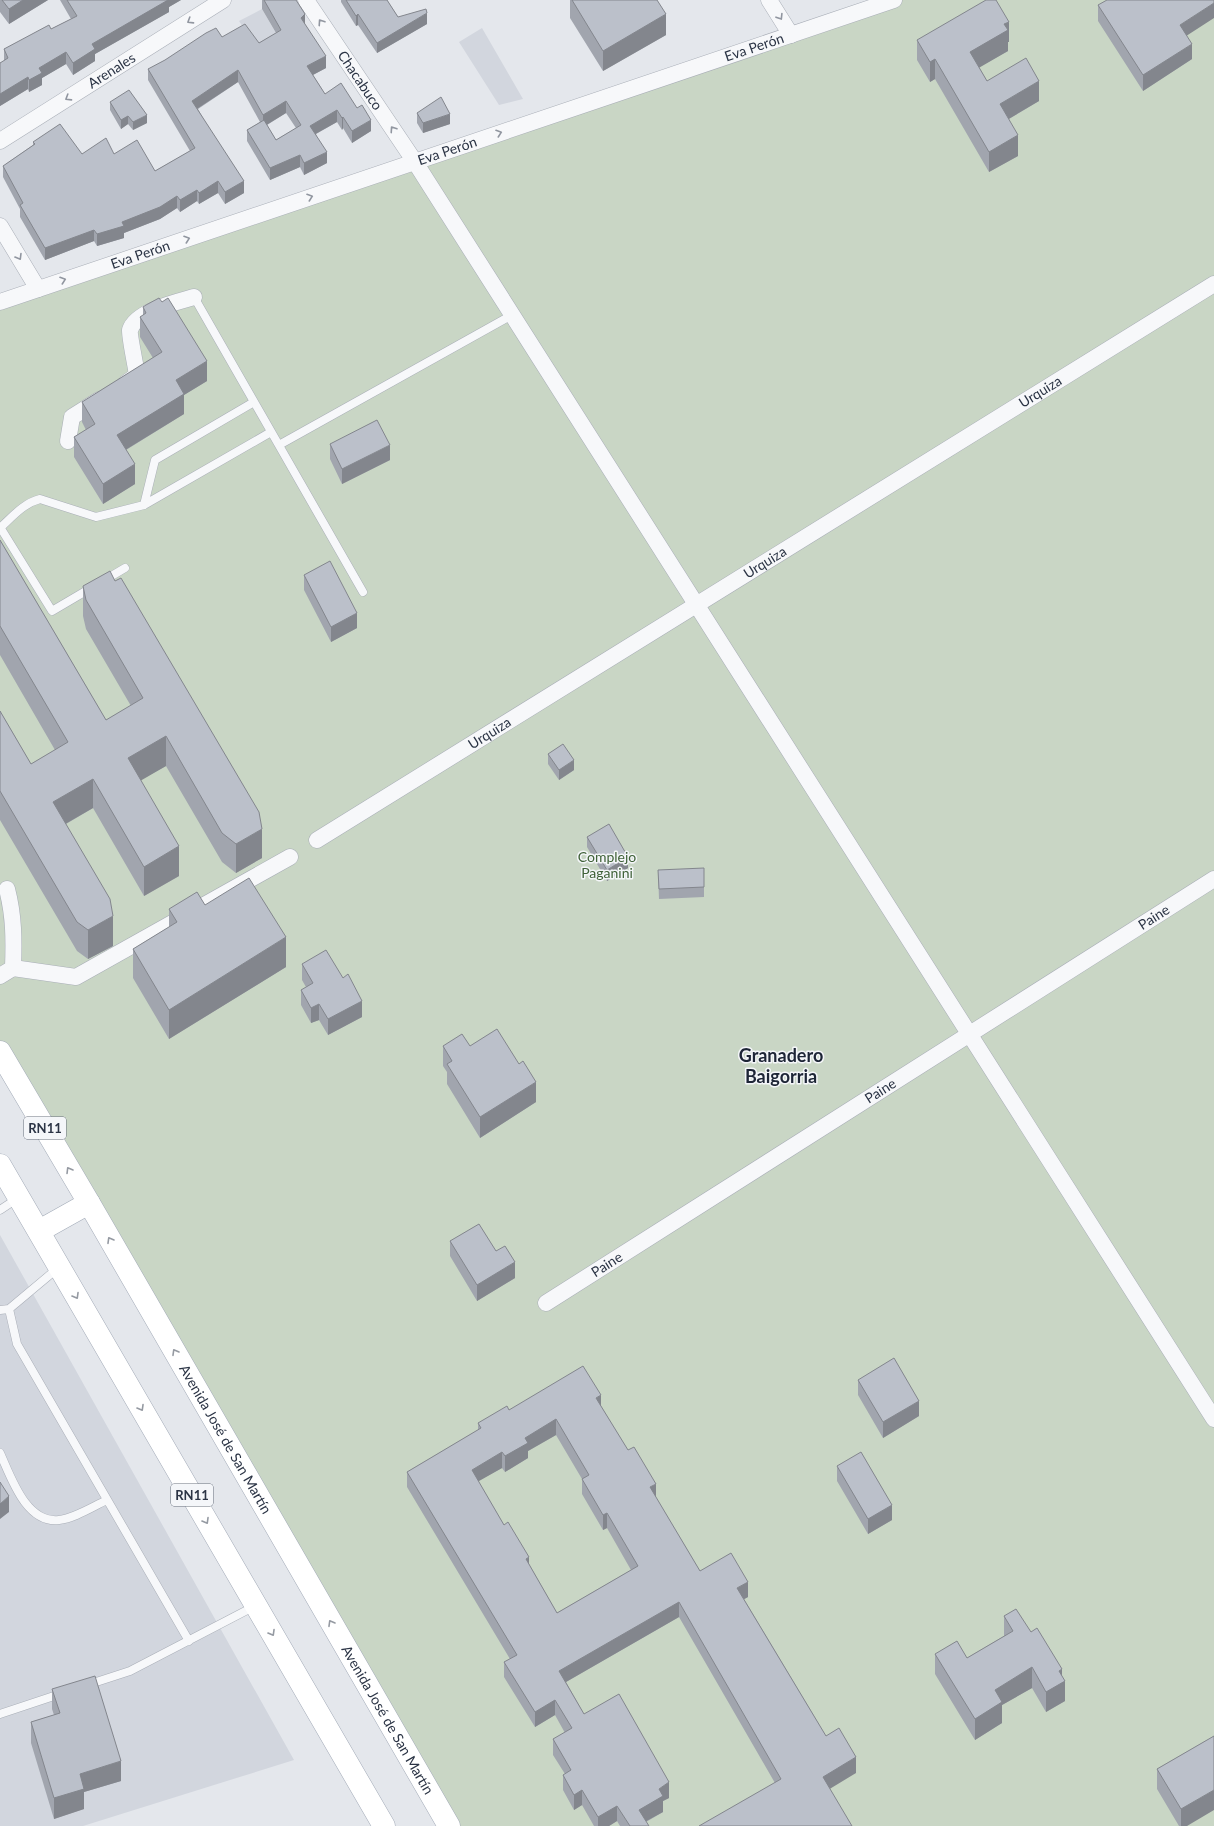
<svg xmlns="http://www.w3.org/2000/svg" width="1214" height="1826" viewBox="0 0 1214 1826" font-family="Lato,sans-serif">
<rect width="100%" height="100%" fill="#e4e7ec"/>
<path fill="#d2d6de" d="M262,9l19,33 -20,12 -22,-33z
M482,28l41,71 -24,6 -40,-63z
M0,1235l294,525 -211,66h-83z"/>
<path fill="#c9d6c5" d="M894,0h320v1826h-765l-449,-774v-750z"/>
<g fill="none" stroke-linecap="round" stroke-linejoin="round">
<g stroke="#a9aeb7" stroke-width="9">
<path id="service" d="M194,297l169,295
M279,445l233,-130
M144,505l11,-45 99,-58
M0,527l52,84 39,-23
M1,527c12,-11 23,-24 39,-28l56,18 48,-12 127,-73
M103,581l22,-13
M0,1210l18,-12
M9,1309l8,35 172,297
M0,1310l9,-1 49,-41
M0,1453c11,24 26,71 59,67 16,-2 33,-13 48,-20
M87,1685l43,-14 125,-65
M0,1714l63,-21"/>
</g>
<g stroke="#a9aeb7" stroke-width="17">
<g id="minor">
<path id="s1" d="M306,0l109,162 799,1257"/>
<path d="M769,0l22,35"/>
<path id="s2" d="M0,141l223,-141"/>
<path d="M0,226l38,63"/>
<path id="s3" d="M0,302l894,-302"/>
<path d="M126,383l11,-8c-1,-8 -8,-40 -7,-45 6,-19 47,-28 64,-33"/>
<path d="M68,441l4,-24 27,-17"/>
<path id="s4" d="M317,840l897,-556"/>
<path d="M13,968l63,9 214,-120"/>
<path d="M0,976l13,-8c1,-28 1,-52 -6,-79"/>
<path id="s5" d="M546,1303l668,-424"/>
</g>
</g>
<g stroke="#a3abb8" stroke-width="23">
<g id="primary">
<path id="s6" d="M0,1052l89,151 360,623"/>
<path d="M0,1165l384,661"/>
<path d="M39,1231l50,-28"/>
</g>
</g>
<use href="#service" stroke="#f7f8fa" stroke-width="8"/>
<use href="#minor" stroke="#f7f8fa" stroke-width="16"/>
<use href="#primary" stroke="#fff" stroke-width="22"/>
</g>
<path fill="#a1a5ae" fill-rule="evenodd" d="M0,0h48l-39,24 -9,-12z
M60,0h121l-12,7v5l-74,42v7l-22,14 -7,-11 -24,14v7l-13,7 -1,-3 -28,17v-43l4,-2v-12l47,-20 20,-10z
M262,0h34l9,25 21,43 -13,7 12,19 46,37 -19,12 -9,-15 -1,2 -5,-8 -21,12 11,29 -23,12 -4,-8 -30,13 -23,-39v-11l13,-8 -22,-40 -40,27 46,84 -19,11 -7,-11 -19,11 -2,-3 -17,11 -3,-4 -17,11 -36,14v5l-27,8 -3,-5 -49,19 -25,-43v-8l-17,-32v-11l30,-21v-3l49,12h32l41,17 35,-20 -42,-71v-11l74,-32 37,6 17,-10 -14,-24zM286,113l10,15 -20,12 -9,-15z
M341,0h46l11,17 29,7 -50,29 -19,-28 -2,1 -15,-24z
M570,0h87l9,35 -63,36 -33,-53z
M1098,5l94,54 -49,32 -45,-70z
M917,40l92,2h-1v9l-29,16 8,14 52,20 -30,18 9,37 -29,16 -54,-93 -5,3 -13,-22z
M110,102l37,21 -14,7 -5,-6 -7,5 -11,-19z
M417,113l33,11 -27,9 -6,-10z
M143,307l64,74 -23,14v19l-58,36 9,34 -32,20 -29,-47v-20l12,-7 -4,-8v-20l71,-44 -13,-21v-20l3,-2z
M330,444l60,16 -48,24 -12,-25z
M0,540l106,180 25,-14 -45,-77 -3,-13v-30l179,272 -26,15 -14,-11 -56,-96 -26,14 39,96 -35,20 -51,-88 -27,16 47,122 -25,13 -11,-8 -77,-131v-109l31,53 24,-14 -55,-95z
M304,575l53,53 -26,14 -27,-52z
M548,754l26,16 -15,10 -11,-16z
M587,837l41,31 -21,13 -20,-34z
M658,870l46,17v10l-45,2z
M205,905l81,62 -117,72 -36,-61v-29l36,-22v-18z
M302,964l60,53 -34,18 -9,-15 -8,3 -10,-18v-15l5,-3 -4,-7z
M443,1046h27l49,18 17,38 -56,36 -33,-54v-12l-4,-6z
M450,1241l65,37 -38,23 -27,-45z
M858,1380l61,36 -36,22 -25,-43z
M601,1406l99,165 48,26 -4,2 82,137 30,37 -81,10 -96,-166 -113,65 18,32 85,84 -6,3v11l-17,10 3,4h-29l-3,-5 -8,5h-15l-12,-21 -8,5 -11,-20v-15l2,-1 -12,-19v-16l12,-6 -10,-18 -20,12 -31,-50v-15l6,-3 -103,-172v-15l71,-42v-7l31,-13zM556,1435l26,44v15l21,36 4,-2 24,42 -74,43 -28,-49 -25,-39 -26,-44 24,-13 3,4 23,-14v-7z
M837,1466l55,54 -24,14 -31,-53z
M1004,1616l27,16 31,44 3,25 -19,11 -14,-24 -30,17v18l-27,17 -40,-66v-20l32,4 37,-22z
M52,1689l69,92 -37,11v17l-30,10 -23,-76v-21l23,-7 -2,-6z
M1214,1736l-27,90h-8l-22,-37v-20z"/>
<path fill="#83868d" d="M23,0h25l-39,24v-15z
M167,0h14l-12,7v5l-74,42v7l-22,14v-12l19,-19z
M1214,3v15l-34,22v-15z
M427,13v11l-50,29v-10z
M305,14v12l-4,-8z
M358,14v11l-2,1v-10z
M666,14v21l-63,36v-20z
M1009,22v20h-1v9l-38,22v-21l34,-28z
M1192,44v15l-49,32v-16z
M66,52v12l-24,14v7l-13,7v-12l10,-12z
M326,56v12l-19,10v-12z
M935,59v20l-5,3v-20z
M238,70v12l-46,30v-11z
M28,77v12l-28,17v-12z
M1039,81v20l-39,23v-20z
M286,101v12l-23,14v-12z
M337,110v12l-27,15v-11z
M450,114v10l-27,9v-10z
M147,115v8l-14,7v-8z
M128,116v8l-7,5v-9z
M343,117v11l-1,2v-12z
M371,120v11l-19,12v-12z
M1018,135v21l-29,16v-20z
M327,152v11l-23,12v-12z
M300,155v12l-30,13v-12z
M218,181v12l-19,11v-11z
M244,181v12l-19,11v-12z
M197,190v11l-17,11v-12z
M177,196v12l-17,11 -36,14v5l-27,8v-12l25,-12z
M94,230v11l-49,19v-12z
M207,361v20l-23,14v19l-67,41v-20l59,-55z
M390,445v15l-48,24v-15z
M135,464v20l-32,20v-20z
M357,613v15l-26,14v-15z
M166,736v30l-38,22v-30z
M574,760v10l-15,10v-10z
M93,779v29l-40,23v-29z
M262,829v29l-26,15v-29z
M179,846v30l-35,20v-29z
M628,857v11l-21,13v-11z
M113,916v30l-25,13v-29z
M286,937v30l-117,72v-29z
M362,1001v16l-34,18v-16z
M319,1004v16l-8,3v-15z
M536,1082v20l-56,36v-21z
M515,1262v16l-38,23v-16z
M601,1395v15l-5,-12z
M919,1401v15l-36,22v-16z
M556,1419v16l-28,16v7l-23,14v-16l20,-18z
M502,1452v16l-30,17v-15z
M656,1484v15l-6,-12z
M9,1496v16l-9,7v-15z
M892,1505v15l-24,14v-15z
M607,1513v15l-4,2v-15z
M529,1557v16l-3,-14z
M748,1582v15l-11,6v-15z
M679,1602v15l-120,69v-15z
M1032,1667v21l-30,17v18l-27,17v-21l20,-29z
M1062,1669v13l3,-1v20l-19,11v-20l13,-21z
M555,1700v15l-20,12v-15z
M856,1757v16l-33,20v-16z
M121,1761v20l-37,11v17l-30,10v-21l26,-24z
M669,1782v16l-6,3v11l-24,13v-15l20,-21z
M582,1790v15l-8,5v-15z
M1214,1790v20l-27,16h-6v-17z
M617,1806v15l-8,5h-11v-9z"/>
<path fill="#bbc0ca" stroke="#83868d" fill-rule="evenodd" d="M2,0h21l-14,9z
M67,0h101l-76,44 3,5 -22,14 -7,-11 -27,16 3,5 -13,7 -1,-3 -28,17v-31l8,-5 -4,-9 45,-24 2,4 26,-13z
M264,0h32l9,14 -4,4 25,38 -19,10 18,28 16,-11 16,25 5,-3 9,15 -19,11 -9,-14 -1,1 -5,-8 -27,16 17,26 -23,11 -4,-8 -30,13 -23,-38 17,-10 12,20 25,-15 -15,-24 -23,14 -25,-45 -46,31 52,80 -19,11 -7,-11 -19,12 -2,-3 -17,10 -3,-4 -17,11 -38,15 2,4 -27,8 -3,-4 -49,18 -25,-43 3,-2 -20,-37 32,-22 -2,-2 27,-18 22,30 24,-16 8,16 23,-14 18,31 40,-23 -47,-79 17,-9 41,-27 10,-5 6,9 23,-13 14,19 22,-13z
M346,0h41l11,17 28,-8 1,4 -50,30 -19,-29 -2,2z
M572,0h85l9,14 -63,37z
M986,0h10l13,22 -5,2 4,6 -38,22 17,29 39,-23 13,23 -39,23 18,31 -29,17 -54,-93 -5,3 -13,-22z
M1107,0h107v3l-34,22 12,19 -49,31 -45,-70z
M129,90l18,25 -14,7 -5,-6 -7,4 -11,-18z
M441,97l9,17 -27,9 -6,-10z
M159,298l3,4 6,-4 39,63 -31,19 8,14 -67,41 18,29 -32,20 -29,-47 21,-13 -13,-22 80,-50 -22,-35 6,-4 -3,-6 3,-2z
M377,420l13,25 -48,24 -12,-25z
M0,540l106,180 37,-22 -57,-98 -3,-14 27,-15 5,10 6,-3 138,234 3,17 -26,15 -14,-11 -56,-97 -38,22 51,88 -35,21 -51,-88 -40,23 57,97 3,17 -25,14 -11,-8 -77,-131v-80l31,53 37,-22 -68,-116z
M330,561l27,52 -26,14 -27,-52z
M563,744l11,16 -15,10 -11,-16z
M609,824l19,33 -21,13 -20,-33z
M704,868v19l-45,2 -1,-19z
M249,878l37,59 -117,73 -36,-61 44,-27 -8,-13 28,-17 8,13z
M326,950l17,28 5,-4 14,27 -34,18 -9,-15 -8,4 -10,-18 12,-7 -11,-19z
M497,1029l22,35 4,-3 13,21 -56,35 -33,-53 5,-3 -9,-15 19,-12 8,12z
M479,1224l17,27 9,-5 10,16 -38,23 -27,-44z
M894,1358l25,43 -36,21 -25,-42z
M583,1366l18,29 -5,3 32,52 6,-3 22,37 -6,3 50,84 31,-18 17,29 -11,6 89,148 13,-8 17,29 -33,20 29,49h-153l82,-47 -102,-177 -120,69 25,43 35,-20 50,88 -10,7 4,7 -24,14 10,16h-19l-13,-20 -19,11 -16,-27 -8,5 -11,-20 8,-5 -18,-31 19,-11 -17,-28 -20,12 -31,-50 13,-7 -110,-183 74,-44 -3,-5 29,-17 2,4zM556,1419l33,56 -7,4 21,36 4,-2 31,53 -81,47 -31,-54 3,-2 -21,-35 -4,3 -32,-55 30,-18 3,4 23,-13 -3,-5z
M861,1452l31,53 -24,14 -31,-53z
M0,1482l9,14 -9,8z
M1016,1609l15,23 6,-4 25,41 -3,2 6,10 -19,11 -14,-25 -37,23 7,12 -27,17 -40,-65 22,-13 10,17 46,-27 -9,-15z
M95,1676l26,85 -41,13 4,15 -30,9 -23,-76 29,-9 -8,-24z
M1214,1736v54l-33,19 -24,-40z"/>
<defs><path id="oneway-chevron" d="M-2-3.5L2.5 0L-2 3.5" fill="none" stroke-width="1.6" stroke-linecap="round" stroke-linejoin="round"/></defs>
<g stroke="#9196a0">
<use href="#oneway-chevron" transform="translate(780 17) rotate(58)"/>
<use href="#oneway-chevron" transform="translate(190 21) rotate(148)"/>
<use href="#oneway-chevron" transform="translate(321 22) rotate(-124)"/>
<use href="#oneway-chevron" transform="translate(68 98) rotate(148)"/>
<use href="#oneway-chevron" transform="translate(393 129) rotate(-124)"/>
<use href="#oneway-chevron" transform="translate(499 133) rotate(-19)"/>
<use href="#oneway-chevron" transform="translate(310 197) rotate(-19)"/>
<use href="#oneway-chevron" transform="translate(187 239) rotate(-19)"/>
<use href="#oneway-chevron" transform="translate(19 257) rotate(59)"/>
<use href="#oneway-chevron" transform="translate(63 280) rotate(-19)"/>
</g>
<g stroke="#959aa2">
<use href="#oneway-chevron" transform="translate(69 1170) rotate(-121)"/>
<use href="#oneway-chevron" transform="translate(110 1240) rotate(-120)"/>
<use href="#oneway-chevron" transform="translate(76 1296) rotate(60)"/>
<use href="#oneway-chevron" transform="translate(175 1352) rotate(-120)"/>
<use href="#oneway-chevron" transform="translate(141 1408) rotate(60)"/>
<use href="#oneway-chevron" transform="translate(206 1521) rotate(60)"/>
<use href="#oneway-chevron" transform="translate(331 1623) rotate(-120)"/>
<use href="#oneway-chevron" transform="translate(272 1633) rotate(60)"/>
</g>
<g text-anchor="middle" stroke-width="3" stroke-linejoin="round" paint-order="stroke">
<g fill="#f4f6f9" stroke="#676e7b" stroke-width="1">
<rect x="24" y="1117" width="42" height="22" rx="3"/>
<rect x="171" y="1484" width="42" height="22" rx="3"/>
</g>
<g font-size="13" font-weight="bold" fill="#2b3445">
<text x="45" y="1133">RN11</text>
<text x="192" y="1500">RN11</text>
</g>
<g font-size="14" fill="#2b3445" stroke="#f4f6f9">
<text dy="5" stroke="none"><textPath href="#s3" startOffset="796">Eva Perón</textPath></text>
<text dy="5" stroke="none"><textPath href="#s2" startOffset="132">Arenales</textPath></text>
<text dy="5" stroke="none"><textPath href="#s1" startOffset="97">Chacabuco</textPath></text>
<text dy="5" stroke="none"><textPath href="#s3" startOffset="472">Eva Perón</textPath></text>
<text dy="5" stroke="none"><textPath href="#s3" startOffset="148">Eva Perón</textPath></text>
<text dy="5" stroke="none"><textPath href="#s4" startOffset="851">Urquiza</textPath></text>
<text dy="5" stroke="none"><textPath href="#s4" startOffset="527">Urquiza</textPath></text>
<text dy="5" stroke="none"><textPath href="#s4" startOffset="203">Urquiza</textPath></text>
<text dy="5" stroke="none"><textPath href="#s5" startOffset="720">Paine</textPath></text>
<text dy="5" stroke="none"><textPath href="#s5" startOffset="396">Paine</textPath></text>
<text dy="5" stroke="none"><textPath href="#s5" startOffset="72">Paine</textPath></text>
<text dy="5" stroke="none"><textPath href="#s6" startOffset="448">Avenida José de San Martín</textPath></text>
<text dy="5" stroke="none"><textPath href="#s6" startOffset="772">Avenida José de San Martín</textPath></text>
</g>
<g font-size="14" fill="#3f6138" stroke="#f4f6f9">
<text x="607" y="862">Complejo<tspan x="607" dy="16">Paganini</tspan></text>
</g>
<g font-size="18" font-weight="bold" fill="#1d2536" stroke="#f4f6f9">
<text x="781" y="1062">Granadero<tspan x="781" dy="21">Baigorria</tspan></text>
</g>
</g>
</svg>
